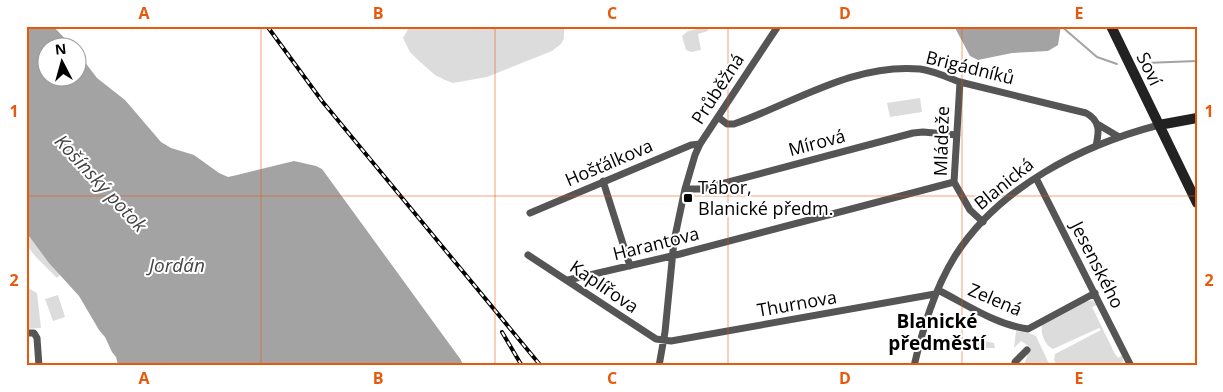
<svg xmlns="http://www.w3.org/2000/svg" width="1223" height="392" viewBox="0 0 1223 392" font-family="'Open Sans',sans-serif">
<rect width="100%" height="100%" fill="#fff"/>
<path fill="#dcdcdc" d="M410,26h154v12l-3,6 -9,7 -65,26 -34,6 -8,-3 -10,-5 -17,-15 -8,-8 -7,-14z
M707,27l1,4 -10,3 3,16 -10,2 -5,-2 -4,-14 6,-5z
M920,98l2,14 -32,5 -3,-14z
M26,232l34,43 -3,3 -22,-22 -9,-12z
M26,287l11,6 4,35 -15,1z
M58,295l7,22 -12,4 -8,-22z
M1092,300l5,5 -5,2 23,47 3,4 5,-3v6l-4,5h-62l-3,-6 1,-6 46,-24 -2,-2 -46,21c-8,-3 -13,-16 -11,-24l42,-23z
M1016,331l13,2 7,3 14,30h-26l6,-19 -9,-6 -7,7z
M966,338l28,5 1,5 -66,1 1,-10z"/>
<path fill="#a3a3a3" d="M26,26h27l20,21 -25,1v30h30v-25l19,25 28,22 36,42 10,6 23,7 25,18 9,4 9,-2 57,-14 22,5 6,3 139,191 2,6 -345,-1 -2,-8 -4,-5 -7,-15 -6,-7 -20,-34 -30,-33 -23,-31z
M954,26h107l-3,19 -10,6 -36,2 -34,7 -8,-4z"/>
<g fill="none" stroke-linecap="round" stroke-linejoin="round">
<path stroke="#a3a3a3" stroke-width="2" d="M1061,26l36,31 20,7
M1145,63l52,-2"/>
<path stroke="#555" stroke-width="7" d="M960,82l-6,100 16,28 13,12
M718,117l9,7h7c60,-21 119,-61 186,-55 14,2 27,8 40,13l126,31c15,8 13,19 10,33
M1099,125l20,12
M1036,178l95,188
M603,181l27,85
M685,189h17l211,-56 10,-1 34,3
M530,213l161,-68 9,-1
M528,255l128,84 15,2 264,-47
M568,280l112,-26 274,-72
M938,290c28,14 58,35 90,39l67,-36
M26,333h8l3,5 2,28
M659,366l6,-34 9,-91 11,-52 10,-34 5,-11 78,-118
M914,366c9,-38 20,-76 41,-110 44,-69 127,-111 204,-131
M1017,366l-2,-4 12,-12"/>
<path stroke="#222" stroke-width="10" d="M1111,26l86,177
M1159,125l38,-7"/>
<g stroke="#000" stroke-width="4">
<path id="rail" d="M267,26l55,75 219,265
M502,332l20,34"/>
</g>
<use href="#rail" stroke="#fff" stroke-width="2" stroke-dasharray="5.5" stroke-linecap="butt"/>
</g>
<path fill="none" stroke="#e8590c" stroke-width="1" stroke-opacity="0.55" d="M261,26v340M495,26v340M728,26v340M962,26v340M26,196h1171"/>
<rect fill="#000" stroke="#fff" stroke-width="2" x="683" y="193" width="10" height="10" rx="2.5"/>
<g text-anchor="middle" stroke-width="4" stroke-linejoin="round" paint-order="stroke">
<g font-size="18" fill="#000" stroke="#fff">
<text transform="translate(970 68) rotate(14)" y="6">Brigádníků</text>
<text transform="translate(1149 69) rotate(64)" y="6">Soví</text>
<text transform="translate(718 89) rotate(-57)" y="6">Průběžná</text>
<text transform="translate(942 141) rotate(-88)" y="6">Mládeže</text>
<text transform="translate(817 143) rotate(-15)" y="6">Mírová</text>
<text transform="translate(609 163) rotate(-23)" y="6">Hošťálkova</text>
<text transform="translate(1004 184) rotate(-39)" y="6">Blanická</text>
<text transform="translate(656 244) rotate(-14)" y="6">Harantova</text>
<text transform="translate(1097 265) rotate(63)" y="6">Jesenského</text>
<text transform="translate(604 287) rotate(34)" y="6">Kaplířova</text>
<text transform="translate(995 300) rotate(23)" y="6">Zelená</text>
<text transform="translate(797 304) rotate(-10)" y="6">Thurnova</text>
</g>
<g font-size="18" fill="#000" stroke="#fff" text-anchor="start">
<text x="698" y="194">Tábor,<tspan x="698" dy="21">Blanické předm.</tspan></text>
</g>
<g font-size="19" font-style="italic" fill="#444" stroke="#fff">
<text transform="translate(101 183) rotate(47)" y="7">Košínský potok</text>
<text x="177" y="272">Jordán</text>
</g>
<g font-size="19" font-weight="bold" fill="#000" stroke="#fff">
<text x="937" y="328">Blanické<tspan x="937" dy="22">předměstí</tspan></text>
</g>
</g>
<rect width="1223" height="392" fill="none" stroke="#ffffff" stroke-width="55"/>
<g transform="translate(62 62) rotate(354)"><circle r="24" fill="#ffffff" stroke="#999999"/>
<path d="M0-4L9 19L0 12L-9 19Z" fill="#000000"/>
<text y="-8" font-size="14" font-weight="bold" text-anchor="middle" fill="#000000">N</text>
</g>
<rect x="28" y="28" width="1168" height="336" fill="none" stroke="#e8590c" stroke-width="2"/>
<g font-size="16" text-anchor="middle" font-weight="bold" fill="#e8590c">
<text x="144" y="19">A</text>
<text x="378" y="19">B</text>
<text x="612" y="19">C</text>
<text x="845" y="19">D</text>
<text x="1079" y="19">E</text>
<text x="14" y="117">1</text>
<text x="1209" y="117">1</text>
<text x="14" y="286">2</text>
<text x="1209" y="286">2</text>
<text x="144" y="384">A</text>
<text x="378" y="384">B</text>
<text x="612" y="384">C</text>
<text x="845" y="384">D</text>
<text x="1079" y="384">E</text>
</g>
</svg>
